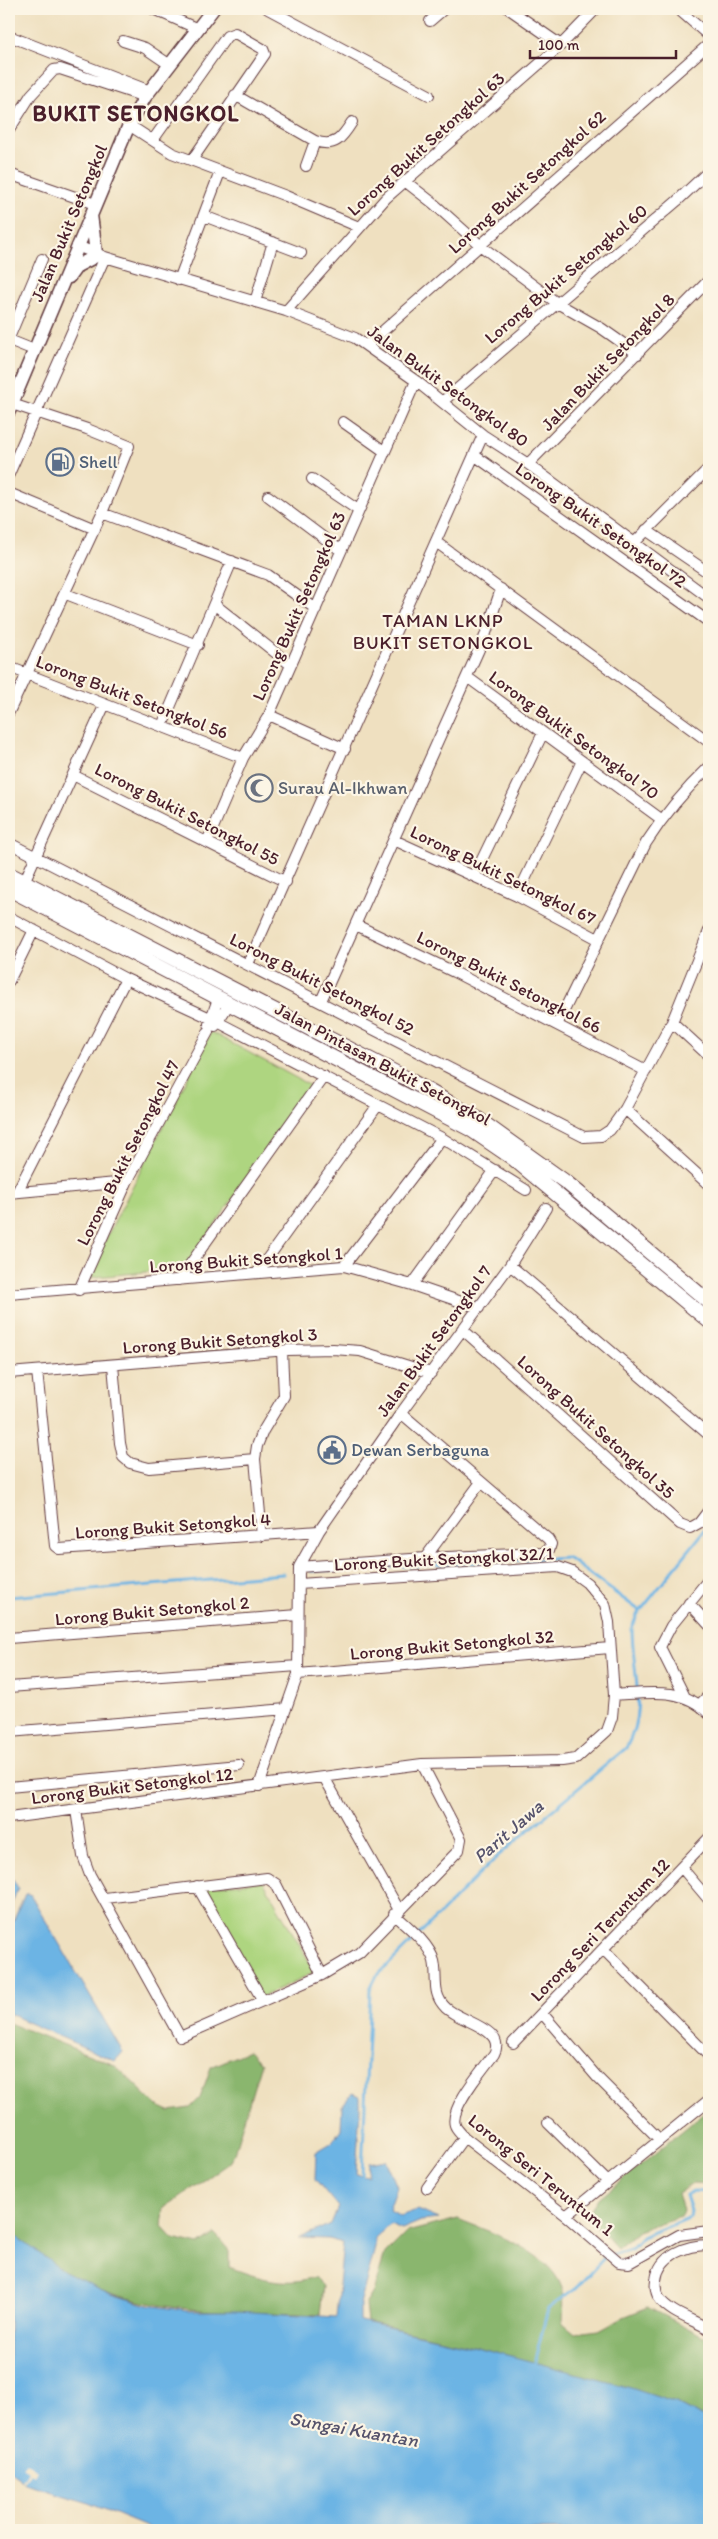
<svg xmlns="http://www.w3.org/2000/svg" width="718" height="2539" viewBox="0 0 718 2539" font-family="Itim,sans-serif">
<rect width="100%" height="100%" fill="#fcf5e5"/>
<filter id="ink" filterUnits="userSpaceOnUse"><feTurbulence type="fractalNoise" baseFrequency=".02" numOctaves="2"/><feDisplacementMap in="SourceGraphic" scale="10" xChannelSelector="R" yChannelSelector="G"/><feConvolveMatrix kernelMatrix="1 2 1 2 8 2 1 2 1" color-interpolation-filters="sRGB"/></filter>
<filter id="wash" filterUnits="userSpaceOnUse"><feTurbulence type="fractalNoise" baseFrequency=".0096" numOctaves="4" result="noise"/><feDisplacementMap in="SourceGraphic" scale="20" xChannelSelector="R" yChannelSelector="G"/><feGaussianBlur stdDeviation="1.12" result="paint"/><feColorMatrix in="noise" values="0 0 0 0 0 0 0 0 0 0 0 0 0 0 0 0 0 1.4 0 .05"/><feComposite in="paint" operator="in"/></filter>
<g filter="url(#wash)">
<rect width="100%" height="100%" fill="#efe0c0"/>
<path fill="#aed580" stroke="#7c7a56" d="M211,1032l100,54 -126,182 -99,10z
M263,1881l52,91 -54,25 -61,-110z"/>
<path fill="#8ab66e" stroke="#6a6a4c" d="M9,2023l106,42 41,40 13,6 21,-3 10,-10 11,-31 37,-16 13,12 -27,90 -5,10 -65,45 -2,19 11,12 26,6 16,-11 14,15v18c29,11 55,20 85,10l9,9 -3,29c-88,-5 -173,3 -253,-41 -21,-11 -39,-30 -58,-43z
M709,2109v75l-15,-1 -16,10 5,18 -3,5 -42,15 -21,18 -22,-24 -5,-15 10,-12z
M458,2219c34,14 91,32 104,69 3,10 1,24 1,35l12,10 24,-3 22,-12 27,-11 61,32v82l-33,-18 -199,-56 -110,-25 -2,-17 8,-13 12,-38 22,-22z"/>
<path fill="#6cb4e4" stroke="#5b6a88" d="M13,1879l5,9 -9,22v-30z
M25,1894h5l93,158 -8,9 -106,-47v-83z
M352,2093l8,3v11l-4,67 12,2 1,-13 17,-3 11,27 -8,23 11,6 17,-6 21,9 -17,2 -19,8 -12,-5 -15,14v10l-15,56v17l117,26 154,41 45,15 33,18v109h-555l-68,-28 -58,-17 -19,-14v-240l57,42 45,21 37,11 40,6h48l100,6 7,-74 -15,-4 -29,-1 32,-14 7,-17 -23,-28 1,-27 15,-9 10,-14 1,-23z"/>
<path fill="#efe0c0" d="M26,2462l11,8 -3,5 -4,-2 -6,9 -2,-1 6,-10 -6,-4z"/>
<g fill="none" stroke-linecap="round" stroke-linejoin="round">
<path stroke="#6cb4e4" stroke-width="3" d="M311,1571l257,-13 72,53
M9,1597l274,-23
M362,2175l8,-186 6,-12 123,-122 127,-107c22,-38 6,-78 6,-120l5,-13 72,-90
M533,2367l15,-58 29,-22 28,-30 26,-8 11,-12 48,-20 1,-6 -5,-16 7,-4 16,1"/>
</g>
</g>
<g filter="url(#ink)">
<g fill="none" stroke-linecap="round" stroke-linejoin="round">
<g stroke="#633c41" stroke-width="12">
<path id="minor" d="M153,9l45,20
M268,9l161,86
M509,9l52,36
M678,9l31,27
M430,21l14,-12
M9,36l141,55
M123,41l22,7 25,17
M235,95l80,46c20,7 27,-3 37,-19
M129,125l43,28 114,43 73,31
M9,130l22,-35 23,-25 6,-1 85,28
M153,140l74,-104 8,-3 28,16 2,5 -73,106
M306,166l9,-25
M9,174l86,30
M406,182l27,21 48,43 76,57 44,25 37,26
M204,216l97,37
M77,246l28,11 181,54 69,27 61,43 67,54 45,29 181,134
M179,280l41,-108
M255,302l18,-60
M286,311l100,-113 175,-153 35,-36
M9,338l33,-79
M9,340l25,10
M367,345l342,-301
M442,402l235,-201 32,-30
M343,422l41,29
M474,455l235,167
M528,464l181,-184
M9,474l96,-217
M312,479l46,31
M9,493l86,36
M268,496l72,54
M102,513l166,62 48,34
M646,530l63,43
M436,542l273,200
M634,543l75,-75
M66,594l132,51
M214,604l77,61
M9,667l234,91
M467,677l194,142
M9,712l93,-199 27,-67 -42,-17 -75,-25
M269,715l76,34
M162,726l70,-165
M73,775l213,107
M394,840l123,56 81,43
M207,842l36,-84 26,-43 147,-334
M9,843l575,294 17,-1 9,-6 15,-21 47,-87 37,-91
M474,876l69,-143
M24,882l81,-178
M517,896l65,-135
M9,917l117,62 84,39 232,120 84,52
M356,925l98,47 192,99
M248,964l235,-529
M9,981l25,-51
M321,1001l164,-365 16,-47
M672,1022l37,34
M209,1024l9,-25
M557,1025l89,-182c18,-28 39,-53 63,-76
M215,1026l14,-22
M625,1109l84,76
M17,1192l109,-213
M9,1193l118,-11
M510,1265l199,170
M344,1266l98,-128
M257,1273l121,-168
M179,1280l145,-204
M412,1285l83,-115
M79,1290l48,-108 81,-150
M9,1294l335,-28 68,19 67,23
M462,1329l218,195 10,4 9,-5 10,-13
M113,1365l7,78 3,14 7,6 19,5 106,-9
M37,1371l18,175 4,3 260,-18
M9,1373l279,-23 45,-1 27,2 71,22
M262,1536l-7,-77 2,-13 6,-15 21,-35 -2,-45
M425,1558l56,-76
M299,1567l126,-9 117,-5 7,-3 2,-6 -3,-5 -147,-126
M689,1603l20,22
M9,1638l289,-23
M298,1674l312,-26
M9,1687l289,-21
M614,1695c34,-2 70,-9 95,19
M684,1695l-24,-48 11,-21 38,-47
M700,1704l9,-9
M9,1732l277,-23
M324,1777l75,133
M259,1786l39,-112 1,-107 20,-36 82,-118 109,-148 36,-57
M9,1787l230,-22
M76,1810l7,46 7,19 90,162 142,-62 37,-22 100,-103 2,-11 -39,-75
M9,1818l413,-54 140,-3 14,-2 31,-28 5,-14 2,-22 -5,-73 -4,-18 -18,-21 -15,-11 -14,-5 -259,17
M682,1868l27,32
M197,1886l66,115
M105,1898l162,-20 9,6 46,91
M394,1914c13,12 35,29 40,47 4,17 -3,33 12,47 15,14 61,21 48,46 -10,14 -45,54 -39,71 1,4 7,9 9,12l102,79 53,46 10,1 50,-28 30,-4
M603,1949l106,107
M542,2013l55,64 63,63
M513,2043l196,-205
M548,2123l60,59
M427,2188l37,-51
M566,2216l143,-116
M709,2245c-23,0 -50,10 -53,35 -1,6 0,13 3,18 10,15 35,22 50,31"/>
</g>
<g stroke="#633c41" stroke-width="15">
<path id="tertiary" d="M91,215l5,38
M69,277l8,-11 21,-11
M9,411l120,-286 16,-28 68,-88"/>
</g>
<g stroke="#633c41" stroke-width="16">
<path id="secondary" d="M9,874l395,203 74,42 89,64 142,119
M9,889l461,240 44,30 195,162"/>
</g>
<use href="#minor" stroke="#fff" stroke-width="10"/>
<use href="#tertiary" stroke="#fff" stroke-width="12"/>
<use href="#secondary" stroke="#fff" stroke-width="14"/>
</g>
</g>
<defs>
<g id="fuel-ring" transform="scale(1.4375)"><circle r="9.5" fill="#fcf5e5" stroke="#5c6f8a" stroke-width="1.5"/><path d="M-5.5-6h7V0h2V4h1.3V-2.5L3-4.5l.8-.8L6-3V5H2.5V1h-1V6h-7ZM-4.2-4.7v3.2H.2V-4.7Z" fill="#5c6f8a"/></g>
<g id="mosque-ring" transform="scale(1.4375)"><circle r="9.5" fill="#fcf5e5" stroke="#6b7280" stroke-width="1.5"/><path d="M3.5-4.9A6 6 0 1 0 3.5 4.9A5 5 0 1 1 3.5-4.9Z" fill="#6b7280"/></g>
<g id="civic-ring" transform="scale(1.4375)"><circle r="9.5" fill="#fcf5e5" stroke="#5c6f8a" stroke-width="1.5"/><path d="M-.6-6.5H3V-4.5H.6V-3L4-1V1h2V6H-6V1h2V-1L-.6-3ZM-1.2 2.5V6h2.4V2.5Z" fill="#5c6f8a"/></g>
</defs>
<g fill-rule="evenodd">
<use href="#fuel-ring" x="60" y="462"/>
<use href="#mosque-ring" x="259" y="788"/>
<use href="#civic-ring" x="332" y="1450"/>
</g>
<g text-anchor="middle" stroke-width="4.5" stroke-linejoin="round" paint-order="stroke">
<g font-size="18" fill="#4a1f2b" stroke="#fcf5e5">
<text transform="translate(426 144) rotate(-42)" y="6">Lorong Bukit Setongkol 63</text>
<text transform="translate(527 182) rotate(-42)" y="6">Lorong Bukit Setongkol 62</text>
<text transform="translate(69 223) rotate(-67)" y="6">Jalan Bukit Setongkol</text>
<text transform="translate(566 274) rotate(-40)" y="6">Lorong Bukit Setongkol 60</text>
<text transform="translate(608 362) rotate(-46)" y="6">Jalan Bukit Setongkol 8</text>
<text transform="translate(448 386) rotate(36)" y="6">Jalan Bukit Setongkol 80</text>
<text transform="translate(601 525) rotate(35)" y="6">Lorong Bukit Setongkol 72</text>
<text transform="translate(299 606) rotate(-66)" y="6">Lorong Bukit Setongkol 63</text>
<text transform="translate(132 697) rotate(21)" y="6">Lorong Bukit Setongkol 56</text>
<text transform="translate(574 735) rotate(36)" y="6">Lorong Bukit Setongkol 70</text>
<text transform="translate(187 814) rotate(27)" y="6">Lorong Bukit Setongkol 55</text>
<text transform="translate(503 875) rotate(26)" y="6">Lorong Bukit Setongkol 67</text>
<text transform="translate(509 982) rotate(27)" y="6">Lorong Bukit Setongkol 66</text>
<text transform="translate(322 984) rotate(27)" y="6">Lorong Bukit Setongkol 52</text>
<text transform="translate(383 1064) rotate(28)" y="6">Jalan Pintasan Bukit Setongkol</text>
<text transform="translate(128 1153) rotate(-63)" y="6">Lorong Bukit Setongkol 47</text>
<text transform="translate(246 1260) rotate(-4)" y="6">Lorong Bukit Setongkol 1</text>
<text transform="translate(220 1341) rotate(-4)" y="6">Lorong Bukit Setongkol 3</text>
<text transform="translate(434 1341) rotate(-54)" y="6">Jalan Bukit Setongkol 7</text>
<text transform="translate(596 1427) rotate(42)" y="6">Lorong Bukit Setongkol 35</text>
<text transform="translate(173 1526) rotate(-4)" y="6">Lorong Bukit Setongkol 4</text>
<text transform="translate(444 1559) rotate(-3)" y="6">Lorong Bukit Setongkol 32/1</text>
<text transform="translate(152 1611) rotate(-5)" y="6">Lorong Bukit Setongkol 2</text>
<text transform="translate(452 1645) rotate(-5)" y="6">Lorong Bukit Setongkol 32</text>
<text transform="translate(132 1786) rotate(-7)" y="6">Lorong Bukit Setongkol 12</text>
<text transform="translate(600 1930) rotate(-46)" y="6">Lorong Seri Teruntum 12</text>
<text transform="translate(541 2175) rotate(39)" y="6">Lorong Seri Teruntum 1</text>
</g>
<g font-size="18" fill="#4e5e75" stroke="#fcf5e5" text-anchor="start">
<text x="79" y="468">Shell</text>
<text x="351" y="1456">Dewan Serbaguna</text>
</g>
<g font-size="18" fill="#5b616d" stroke="#fcf5e5" text-anchor="start">
<text x="278" y="794">Surau Al-Ikhwan</text>
</g>
<g font-size="19" letter-spacing="1" fill="#4a1f2b" stroke="#fcf5e5">
<text x="443" y="627">TAMAN LKNP<tspan x="443" dy="22">BUKIT SETONGKOL</tspan></text>
</g>
<g font-size="19" font-style="italic" fill="#56536c" stroke="#fcf5e5">
<text transform="translate(508 1831) rotate(-41)" y="7">Parit Jawa</text>
<text transform="translate(354 2429) rotate(10)" y="7">Sungai Kuantan</text>
</g>
<g font-size="22" font-weight="bold" letter-spacing="1" fill="#4a1f2b" stroke="#fcf5e5">
<text x="136" y="121">BUKIT SETONGKOL</text>
</g>
</g>
<rect width="718" height="2539" fill="none" stroke="#fcf5e5" stroke-width="30"/>
<path d="M530 50v8h146v-8" fill="none" stroke="#4a1f2b" stroke-width="2.5"/>
<text x="538" y="50" font-size="15" fill="#4a1f2b" stroke="#fcf5e5" stroke-width="4" paint-order="stroke">100 m</text>
</svg>
